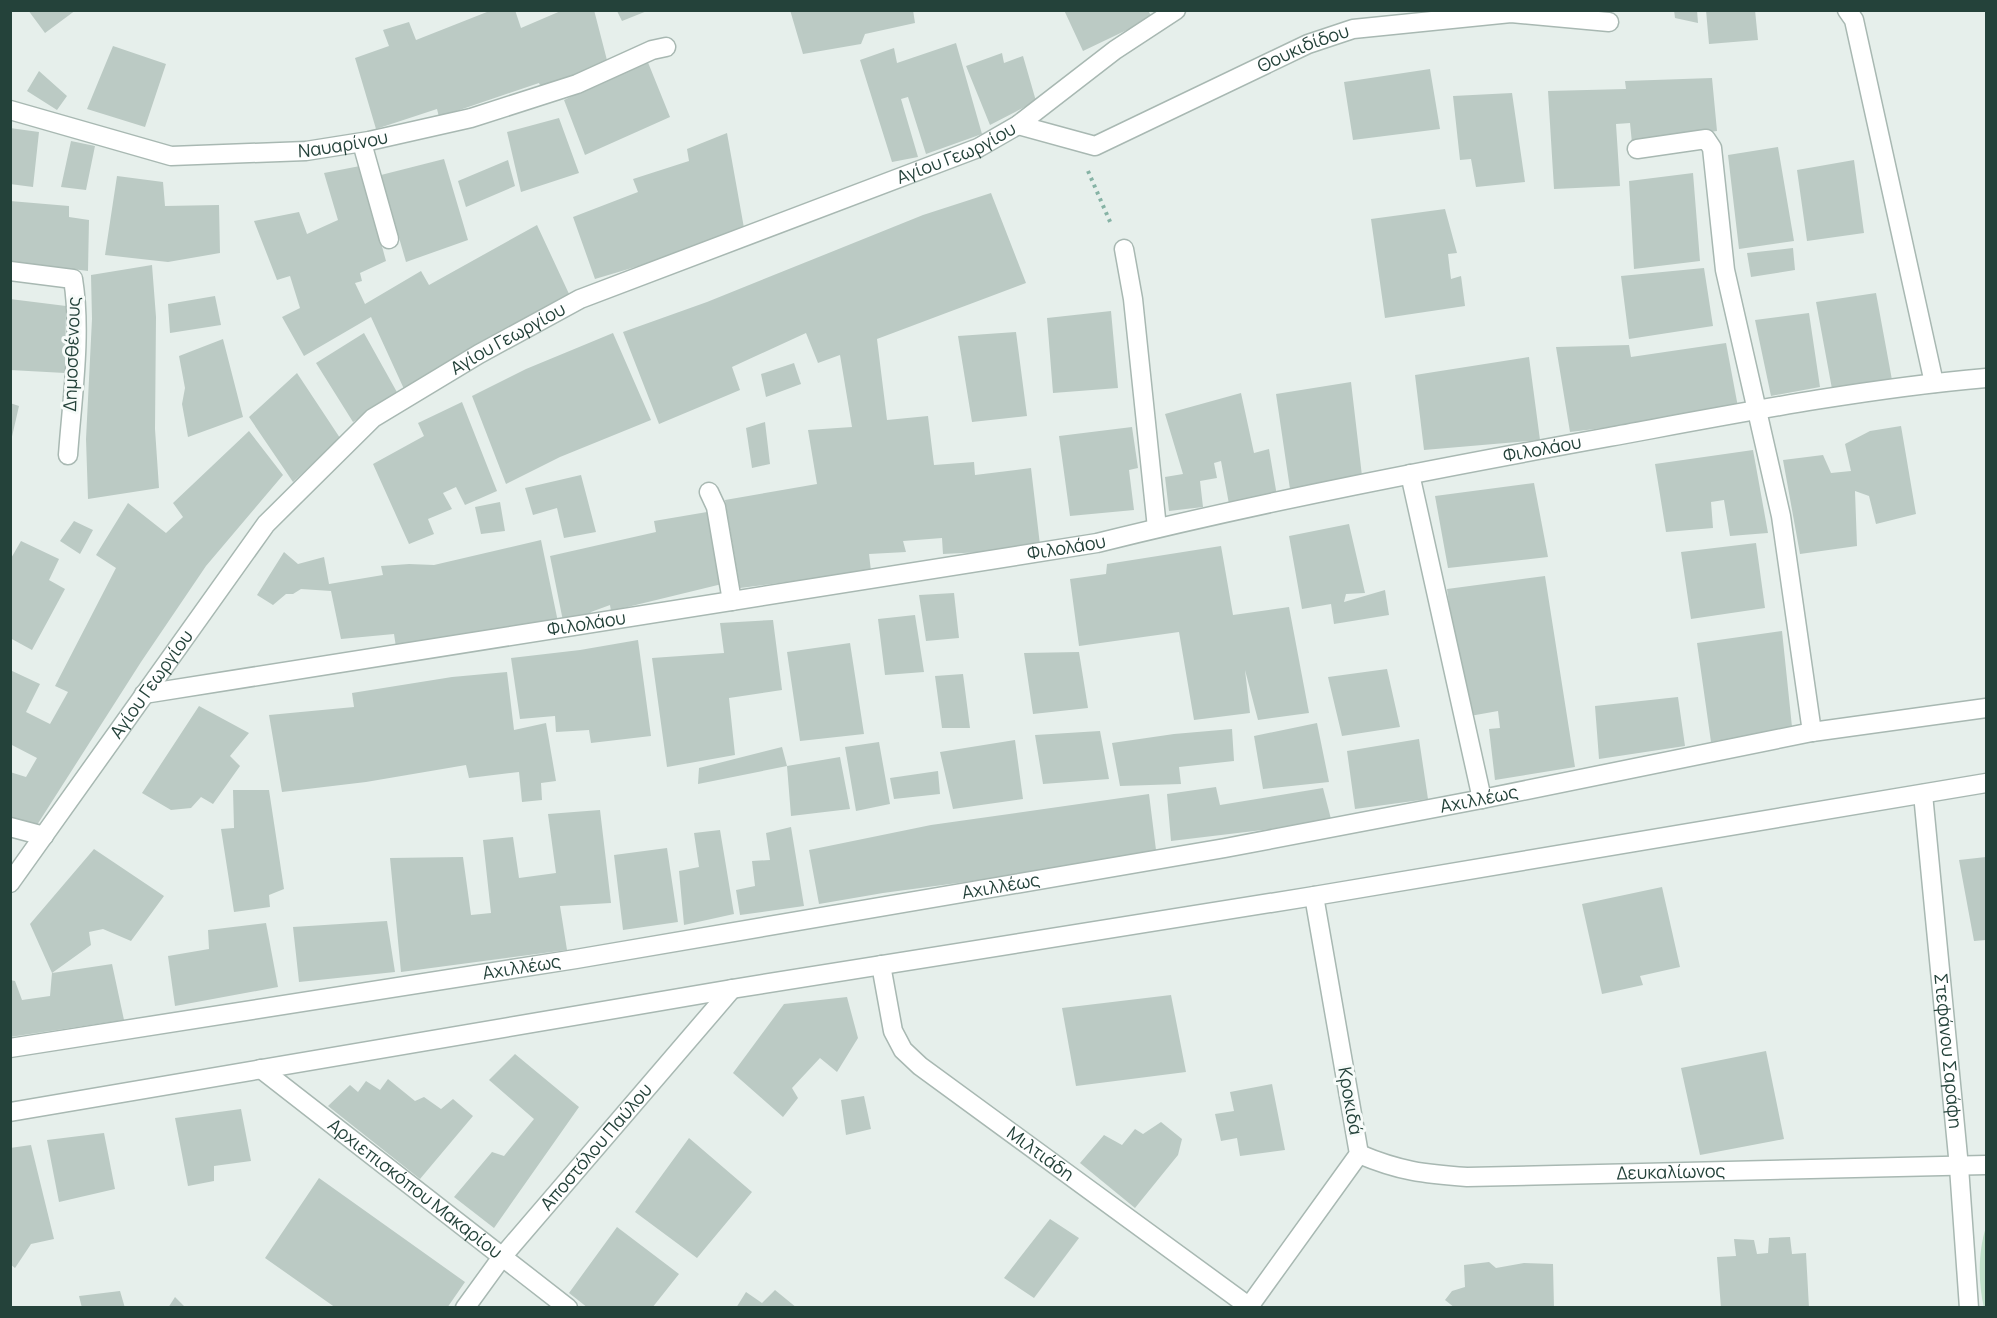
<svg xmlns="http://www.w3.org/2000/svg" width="1997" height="1318" viewBox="0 0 1997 1318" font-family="Manrope,sans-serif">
<rect width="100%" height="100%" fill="#e6efeb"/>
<path fill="#bfe0c8" d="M1986,1227v80l-2,1c-6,-26 -6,-56 2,-81z"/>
<path fill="#bbcac4" d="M28,10h48l-31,23z
M492,10h23l6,18 42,-18h31l14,54 -66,26 -3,-7 -100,34 -2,-8 -61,20 -21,-71 34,-12 -6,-16 26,-8 7,18z
M790,10h123l2,13 -50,11 -4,10 -58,10z
M1064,10h84l4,8 -69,33z
M1674,10h23l1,13 -23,-5z
M1706,10h49l3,30 -49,4z
M617,11h30l-25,10z
M956,43l26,91 -56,20 -18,-57 -7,2 17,58 -26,5 -32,-102 34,-12 3,15z
M113,46l53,18 -21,63 -58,-18z
M1002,53l2,10 19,-7 13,45 -46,24 -24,-59z
M647,60l23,57 -85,38 -21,-55z
M1430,69l10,60 -87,11 -9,-58z
M39,71l28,25 -10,14 -30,-19z
M1712,78l5,53 -85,12 -2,-20 -14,1 4,62 -66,3 -6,-98 78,-2 -1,-8z
M1512,93l13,89 -49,5 -5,-28 -11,1 -7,-64z
M559,118l20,55 -58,19 -14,-60z
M10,128l29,4 -6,55 -23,-3z
M727,133l17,95 -82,31 -67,20 -22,-62 65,-25 -5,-13 56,-18 -2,-12z
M71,141l24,5 -9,44 -25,-3z
M1778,147l16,94 -55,8 -11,-94z
M444,159l24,81 -62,22 -25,-87z
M508,160l7,26 -49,21 -8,-26z
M1854,160l10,73 -57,8 -10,-71z
M360,166l26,95 -26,12 2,8 -7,2 10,21 56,-33 8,14 108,-60 33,71 -166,93 -33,-72 -67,39 -22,-39 18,-9 -10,-32 -13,4 -23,-59 45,-9 8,22 31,-14 -14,-47z
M1693,173l7,88 -66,8 -5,-88z
M117,176l46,6 2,24 54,-1 1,48 -52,9 -63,-7z
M991,193l35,90 -149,56 10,81 41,-4 6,49 40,-3 1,13 56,-7 9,77 -57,7 -40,2 -1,-16 -39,3 3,11 -37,2 2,17 -131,17 -15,-88 92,-16 -9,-54 44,-3 -12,-72 -22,8 -12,-30 -74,34 8,23 -81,34 -36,-92 84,-30 216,-87z
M10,201l59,5v11l20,3 -1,51 -78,-10z
M1445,209l12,44 -9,1 3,25 10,-3 4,30 -80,12 -14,-99z
M1793,248l2,22 -44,7 -4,-24z
M152,265l4,52 -1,112 4,59 -71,11 -2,-60 6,-120 -1,-44z
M1704,268l9,58 -84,13 -8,-63z
M1876,293l16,87 -60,9 -16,-87z
M215,296l6,29 -51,8 -2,-29z
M10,299l56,7 -1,67 -55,-3z
M1111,311l7,77 -65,5 -6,-75z
M1809,313l11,74 -49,9 -16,-76z
M1016,332l11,84 -55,6 -14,-86z
M364,333l34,61 -45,28 -37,-59z
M613,333l38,87 -91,37 -54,27 -34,-88 54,-27z
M223,339l20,78 -55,20 -6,-33 3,-16 -6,-32z
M1726,343l12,64 -94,16 -74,9 -14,-85 73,-2 2,12z
M1529,357l11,83 -116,10 -9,-75z
M794,363l7,21 -35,13 -5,-23z
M297,373l43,65 -47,44 -44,-65z
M1351,382l11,94 -72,13 -14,-95z
M1241,393l13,60 15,-4 8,47 -48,8 -8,-43 -7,2 3,15 -17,3 3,26 -34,4 -4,-34 18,-3 -18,-60z
M462,402l35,89 -32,14 -9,-18 -13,6 9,16 -24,10 6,15 -25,10 -36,-80 51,-28 -6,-13z
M10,403l9,3 -8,35h-1z
M765,422l5,42 -18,4 -6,-40z
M1901,426l15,88 -40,10 -7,-28 -14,-5 2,55 -57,8 -17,-94 40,-5 8,18 20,-2 -6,-27 25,-13z
M1132,427l6,41 -9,2 5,40 -64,6 -11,-80z
M249,431l34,44 -77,91 -65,96 -104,163 -27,-7v-46l16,5 11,-19 -27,-14v-74l30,14 -14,28 24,12 18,-32 -13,-6 61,-118 -20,-13 32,-52 38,30 17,-16 -10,-14z
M1753,450l15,83 -38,3 -6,-36 -13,2 2,26 -47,4 -11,-68z
M581,475l15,57 -32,6 -7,-30 -24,7 -8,-27z
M1534,483l14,74 -100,11 -13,-72z
M500,502l5,29 -24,3 -6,-27z
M707,512l15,72 -111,27 -1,-6 -19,7 -3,5 -25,4 -13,-65 106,-24 -2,-11z
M74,521l19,9 -13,24 -20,-13z
M1349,524l16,69 -19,1 -2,8 41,-12 4,25 -55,9 -3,-20 -29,5 -13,-73z
M541,540l17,82 -162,25 -2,-13 -53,5 -10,-48 -30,-2 -8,5h-7l-13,11 -16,-10 27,-43 14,12 26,-7 5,27 54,-9 -2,-9 28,-2 25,1z
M21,541l38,18 -10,21 16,9 -33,61 -22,-12v-78z
M1756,543l9,65 -74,11 -10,-67z
M1221,546l12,69 56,-8 20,106 -51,7 -13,-50 5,43 -56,7 -15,-88 -100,14 -9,-67 36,-5 1,-10z
M1545,576l30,191 -80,13 -6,-51 11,-1 -2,-17 -28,5 -13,-52 -10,-75z
M954,593l5,45 -33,3 -7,-46z
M915,615l9,57 -39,3 -7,-56z
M773,620l9,70 -53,8 6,57 -68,12 -15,-109 72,-5 -4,-30z
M1782,631l10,96 -81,15 -14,-99z
M638,640l13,96 -60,7 -2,-13 -33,2 -1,-16 -35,3 -9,-61 69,-8z
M850,643l14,91 -64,7 -13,-89z
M1079,652l9,56 -55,6 -9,-61z
M1387,669l13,58 -58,9 -14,-59z
M507,672l7,58 32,-7 10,58 -15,2 1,17 -20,2 -3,-30 -50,6 -3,-13 -100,17 -84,10 -13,-77 85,-8 -2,-14 100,-16z
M963,674l7,54h-28l-7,-52z
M1678,697l7,49 -86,13 -4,-53z
M199,706l50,27 -19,23 10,10 -27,38 -12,-7 -10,11 -20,2 -29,-17z
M1317,723l12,59 -66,7 -9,-53z
M1232,729l2,32 -55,6 2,17 -61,2 -8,-43 62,-9z
M1100,731l9,48 -66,5 -8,-49z
M1419,739l9,60 -73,10 -8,-58z
M1015,740l8,59 -70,10 -13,-57z
M879,742l11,62 -34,7 -11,-64z
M782,747l5,19 53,-9 10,52 -59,7 -4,-50 -89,18 1,-16z
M938,771l2,23 -46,5 -4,-21z
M1216,787l4,18 103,-17 8,31 -60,10 -100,12 -4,-47z
M233,790h36l15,99 -15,6 1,12 -36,5 -13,-83 13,-1z
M1149,794l7,56 -161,28 -112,15 -64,11 -10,-54 122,-25z
M600,810l11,93 -51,3 7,44 -166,22 -11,-114 73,-1 8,58 20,-2 -8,-73 30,-3 6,41 37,-5 -8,-59z
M791,827l13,79 -64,9 -4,-25 19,-4 -3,-25 18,-1 -4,-27z
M720,830l14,84 -50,11 -5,-54 20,-4 -5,-34z
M667,848l11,74 -55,8 -9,-75z
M94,849l70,47 -33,45 -28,-12 -14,3 2,13 -39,28 -22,-49z
M1986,857v83l-12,1 -15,-81z
M1662,887l18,80 -40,9 3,9 -41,9 -20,-90z
M387,921l8,51 -96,10 -6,-55z
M266,923l12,64 -103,19 -7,-50 41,-7 -1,-19z
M112,964l12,56 -114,17v-57l5,1 7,19 28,-4 2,-23z
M1171,995l15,77 -110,14 -14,-78z
M847,997l11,41 -21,34 -17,-14 -28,30 6,10 -15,19 -50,-44 51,-69z
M1766,1051l18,88 -84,16 -19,-87z
M515,1054l64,53 -85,121 -40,-31 38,-45 12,4 30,-37 -45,-39z
M388,1079l27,22 9,-4 17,12 12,-10 20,17 -53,63 -92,-73 22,-21 8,7 8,-11 14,9z
M1272,1084l13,66 -45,6 -3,-18 -16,3 -6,-27 19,-3 -4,-19z
M864,1096l7,33 -25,6 -5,-35z
M241,1109l10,52 -37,5v15l-26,5 -13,-68z
M1161,1122l21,17 -4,16 -43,53 -55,-45 24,-28 18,10 13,-16 8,5z
M104,1133l11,56 -56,13 -12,-62z
M689,1138l63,54 -55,66 -62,-46z
M31,1145l23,94 -23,5 -16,24 -5,-4v-116z
M319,1178l146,104 -18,26h-111l-71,-50z
M1050,1219l29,19 -45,60 -30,-20z
M617,1227l62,47 -27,34h-64l-19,-15z
M1790,1237l2,17 14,-1 3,55h-88l-4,-51 19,-1 -2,-17 20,1 3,14 11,-1 1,-15z
M1489,1262l7,6 28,-5 29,1 1,44h-99l-10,-8 7,-9 13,-4 -1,-22z
M775,1290l22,18h-61l10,-16 16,11z
M120,1291l5,17h-43l-3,-12z
M175,1297l11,11h-18z"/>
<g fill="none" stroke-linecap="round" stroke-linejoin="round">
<g stroke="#a8b8b2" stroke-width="21">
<g id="minor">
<path d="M1847,10l7,10 80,363"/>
<path id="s1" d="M10,110l161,46 135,-5 63,-10 102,-23 106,-34 75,-34 14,-3"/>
<path id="s2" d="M1018,125l77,21 213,-102 45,-15 158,-16 98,9"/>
<path d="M362,143l27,96"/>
<path d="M1637,149l69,-10 6,9 13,122 56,246 31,216"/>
<path d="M1124,249l9,50 24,229"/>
<path d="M10,271l63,8c9,55 -1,120 -5,176"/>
<path d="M1410,474l72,325"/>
<path d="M709,492l7,15 16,94"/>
<path id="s3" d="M144,694l953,-151c169,-42 341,-75 512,-106 125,-23 251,-48 377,-59"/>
<path id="s4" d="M1923,794l36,373 10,141"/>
<path d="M10,827l34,9"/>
<path id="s5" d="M881,965l12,66 10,19 17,16 331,242"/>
<path id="s6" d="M10,1048l566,-89 649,-111 257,-49 330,-67 174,-24"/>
<path id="s7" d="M261,1069l307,239"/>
<path d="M10,1112l722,-123 582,-93 672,-113"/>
<path id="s8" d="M1359,1154c40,17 65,20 108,23l519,-12"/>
<path id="s9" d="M465,1308l37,-51 230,-268"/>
<path d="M1248,1308l111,-154 -45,-258"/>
</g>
</g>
<g stroke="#a8b8b2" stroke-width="21">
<g id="tertiary">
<path id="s10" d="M10,883l256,-359 107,-106 106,-64 101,-55 398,-151 40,-23 97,-75 61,-40"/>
</g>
</g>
<path stroke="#86b3a5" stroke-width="4" stroke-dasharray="3 4.5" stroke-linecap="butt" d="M1088,171l23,53"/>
<use href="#minor" stroke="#fff" stroke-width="18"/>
<use href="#tertiary" stroke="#fff" stroke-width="18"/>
</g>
<g text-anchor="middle" stroke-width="6" stroke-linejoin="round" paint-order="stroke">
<g font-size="18" fill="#24423a" stroke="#f7fbf9">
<text dy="6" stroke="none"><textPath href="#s2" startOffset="310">Θουκιδίδου</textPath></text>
<text dy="6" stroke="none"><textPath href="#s1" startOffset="340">Ναυαρίνου</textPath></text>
<text dy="6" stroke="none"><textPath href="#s10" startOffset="1234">Αγίου Γεωργίου</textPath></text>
<text dy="6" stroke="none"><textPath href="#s10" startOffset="748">Αγίου Γεωργίου</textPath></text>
<text transform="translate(72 354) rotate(-88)" y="6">Δημοσθένους</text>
<text dy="6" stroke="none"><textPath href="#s3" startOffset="1420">Φιλολάου</textPath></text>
<text dy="6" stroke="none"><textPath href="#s3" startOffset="934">Φιλολάου</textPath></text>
<text dy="6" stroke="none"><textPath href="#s3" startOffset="448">Φιλολάου</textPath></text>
<text dy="6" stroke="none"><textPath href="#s10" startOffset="244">Αγίου Γεωργίου</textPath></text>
<text dy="6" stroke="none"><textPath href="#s6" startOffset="1490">Αχιλλέως</textPath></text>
<text dy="6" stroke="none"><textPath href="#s6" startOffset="1004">Αχιλλέως</textPath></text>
<text dy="6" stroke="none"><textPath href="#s6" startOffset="518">Αχιλλέως</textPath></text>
<text dy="6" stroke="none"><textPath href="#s4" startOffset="258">Στεφάνου Σαράφη</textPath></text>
<text transform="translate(1350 1101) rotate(80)" y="6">Κροκιδά</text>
<text dy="6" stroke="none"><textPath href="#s9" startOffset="208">Αποστόλου Παύλου</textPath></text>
<text dy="6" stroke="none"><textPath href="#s5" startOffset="261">Μιλτιάδη</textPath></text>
<text dy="6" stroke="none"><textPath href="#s8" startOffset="315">Δευκαλίωνος</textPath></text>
<text dy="6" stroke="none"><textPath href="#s7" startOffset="195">Αρχιεπισκόπου Μακαρίου</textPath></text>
</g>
</g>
<rect width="1997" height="1318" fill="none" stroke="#24423a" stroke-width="24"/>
</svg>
